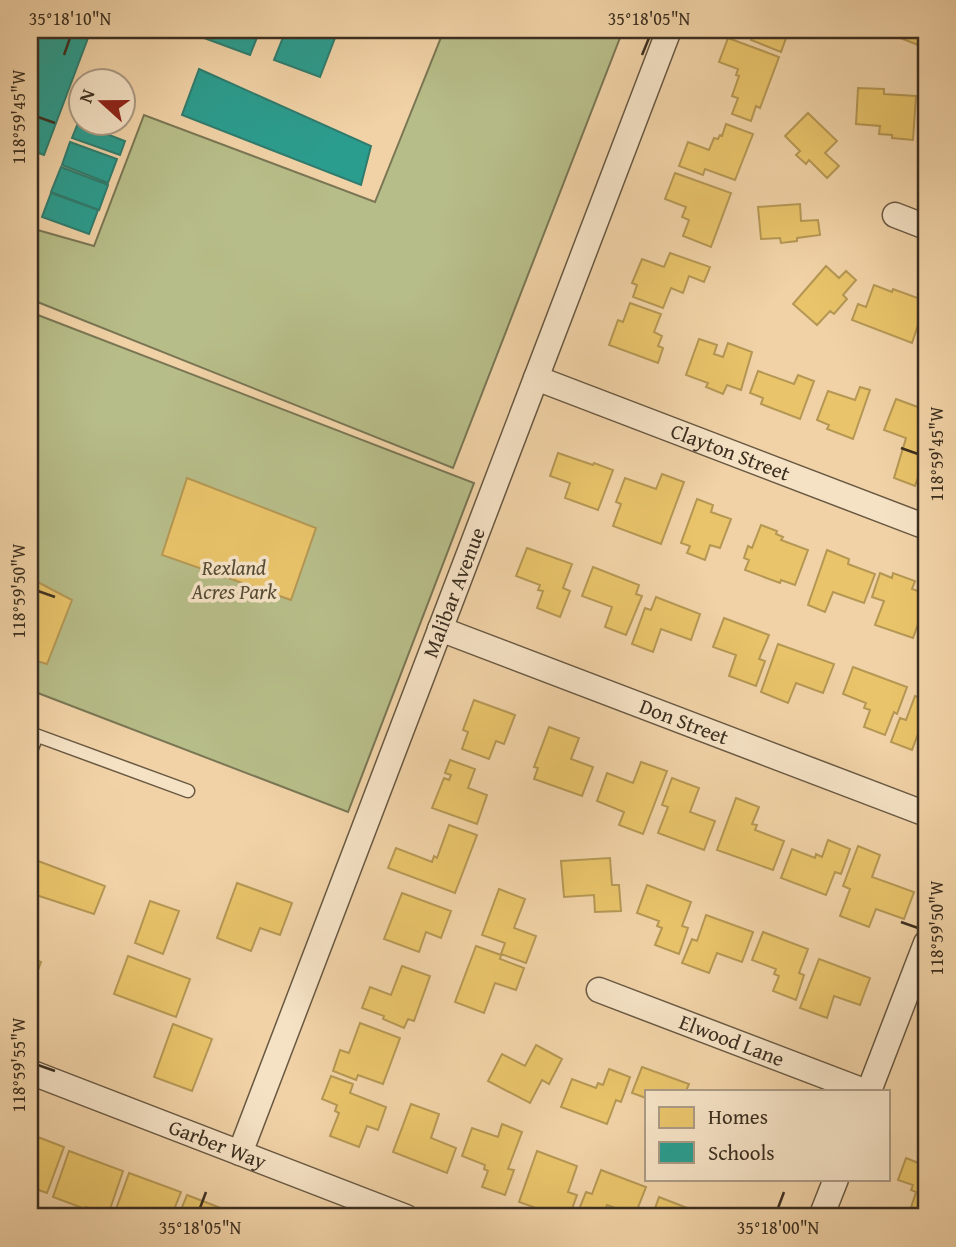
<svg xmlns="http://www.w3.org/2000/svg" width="956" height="1247" viewBox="0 0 956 1247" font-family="'Gentium Book Plus',serif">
<rect width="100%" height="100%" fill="#f0d2a6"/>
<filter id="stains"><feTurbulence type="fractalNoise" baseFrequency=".00286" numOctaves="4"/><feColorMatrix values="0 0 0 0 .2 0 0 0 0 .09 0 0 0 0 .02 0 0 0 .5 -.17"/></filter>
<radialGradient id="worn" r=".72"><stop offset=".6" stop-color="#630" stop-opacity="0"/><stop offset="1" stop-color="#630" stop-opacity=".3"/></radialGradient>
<path fill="#b7bd88" stroke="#7a7654" stroke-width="2" d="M444,30h179l-170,438 -423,-169v-57l4,-13 60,17 50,-131 231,87z
M30,312l444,171 -126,329 -318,-122z"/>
<path fill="#e9c46a" stroke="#b59754" stroke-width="2" d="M755,30h34l-8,22 -30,-12z
M888,30h38v18l-39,-15z
M728,38l51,19 -19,51 -4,-2 -5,15 -19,-7 6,-16 -6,-2 7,-20 -3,-1 2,-6 -19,-7z
M858,88l26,1v5l32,2 -3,44 -21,-2v-3l-13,-1 1,-8 -24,-2z
M808,113l29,28 -12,12 14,13 -12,12 -18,-18 -3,4 -10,-9 4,-4 -15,-15z
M726,124l27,10 -18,46 -30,-11 -2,6 -24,-9 9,-24 21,8 5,-12 4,1 2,-4 2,1z
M675,173l56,20 -20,54 -28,-11 6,-16 -7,-3 4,-10 -21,-8z
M800,204l1,17 17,-1 2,15 -23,3v3l-16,2 -1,-5 -19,1 -3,-32z
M670,253l40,14 -6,15 -15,-6 -6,17 -12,-5 -8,20 -30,-11 4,-12 -5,-2 10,-24 22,8z
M826,266l13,12 7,-7 10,9 -13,15 4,4 -13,15 -4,-3 -13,14 -24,-21z
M874,285l18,7 1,-3 33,12 -14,42 -60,-23 6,-16 8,3z
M630,303l31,11 -7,18 8,4 -4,10 5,2 -5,15 -49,-18 9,-25 5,2z
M699,339l18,6 -3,9 9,3 5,-14 24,9 -11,38 -14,-5 -4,9 -17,-7 2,-4 -22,-8z
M758,371l36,13 4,-9 16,6 -14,38 -39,-15 2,-6 -13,-5z
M860,387l10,3 -17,49 -26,-10 2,-4 -12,-5 11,-29 27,9z
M896,399l30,11v44l-11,32 -21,-8 12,-40 -22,-8z
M558,453l35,12 1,-2 19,7 -15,40 -33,-12 5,-15 -20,-7z
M662,474l22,8 -23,62 -48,-18 8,-22 -5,-2 9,-24 31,11z
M187,478l129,50 -25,72 -129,-45z
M697,499l16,6 -2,7 20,7 -11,29 -10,-3 -5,15 -18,-7 3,-7 -9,-3z
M761,525l16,6 -1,3 7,3 -2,3 27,10 -13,35 -14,-5 -1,3 -35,-13 4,-10 -5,-2 4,-12 4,2z
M527,548l45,16 -9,24 7,3 -10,26 -23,-9 6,-17 -5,-1 2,-5 -24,-9z
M827,550l22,9 -1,5 27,10 -11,29 -31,-11 -8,20 -17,-7z
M593,567l46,18 -3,9 6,2 -16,39 -21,-8 7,-20 -30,-11z
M880,573l12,5 1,-5 22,8 -3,8 14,5v8l-13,36 -38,-13 9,-24 -12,-4z
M30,578l42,22 -25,64 -17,-5z
M656,597l44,17 -9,26 -30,-11 -8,23 -21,-8 13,-36 6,2z
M724,618l45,17 -10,24 6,2 -9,25 -27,-10 7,-21 -23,-8z
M778,644l56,20 -11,29 -27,-10 -8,20 -27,-11z
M853,667l54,20 -10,27 -3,-2 -9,23 -21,-8 6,-17 -6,-2 2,-5 -23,-9z
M915,696l11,4v37l-8,-3 -6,16 -21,-8 9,-24 6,2z
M474,700l41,15 -11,29 -8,-3 -7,18 -27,-10 6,-17 -5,-2z
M549,727l30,11 -8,21 22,8 -11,29 -48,-17 4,-11 -4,-1z
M450,760l25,9 -7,19 19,7 -10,29 -45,-16 12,-30 5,2 2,-5 -6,-2z
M641,762l26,9 -24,63 -24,-9 5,-13 -27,-11 10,-28 26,10z
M672,778l27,10 -9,24 25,9 -11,29 -46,-17 10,-26 -6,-2z
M736,798l23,9 -7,17 5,1 -2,5 29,11 -11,29 -56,-20z
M449,825l28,10 -22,58 -67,-25 8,-20 36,14 2,-6 3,2z
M828,840l22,9 -9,25 -6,-2 -9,23 -45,-17 11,-29 23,9 1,-4 6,3z
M858,846l22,9 -8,22 42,15 -10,27 -28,-10 -7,18 -29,-11 10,-27 -7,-3z
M30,858l75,28 -11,28 -64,-21z
M610,858l2,27h7l2,26 -26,1 -1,-17 -30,2 -3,-36z
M237,883l55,20 -12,32 -20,-7 -9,23 -34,-13z
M647,885l44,17 -9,24 6,2 -9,26 -24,-9 7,-17 -5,-2 2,-5 -22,-8z
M499,889l26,10 -11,29 22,8 -10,27 -25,-9 4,-11 -23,-8z
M402,893l49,18 -10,27 -15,-6 -7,20 -35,-13z
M150,901l29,10 -16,43 -28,-11z
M706,915l47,17 -11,30 -25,-9 -8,20 -27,-10 10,-24 5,2z
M763,932l45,17 -9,24 5,2 -8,25 -23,-9 6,-15 -5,-2 2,-5 -24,-9z
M476,946l25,9 -1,4 24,9 -8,22 -21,-7 -11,30 -29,-11z
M128,956l62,23 -14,38 -62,-23z
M30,957l11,5 -11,30z
M819,959l51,19 -10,27 -26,-9 -7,22 -27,-10z
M402,966l28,10 -16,45 -6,-2 -4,9 -21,-9 1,-3 -22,-8 8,-21 21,8z
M360,1023l40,15 -17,46 -25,-9 -2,5 -23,-9 7,-21 9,3z
M173,1024l39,15 -20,52 -38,-14z
M536,1045l26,14 -13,25 -7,-4 -12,23 -42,-22 14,-27 23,12z
M642,1067l47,17 -3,7h-40v7l-14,-5z
M609,1069l21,8 -9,25 -5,-2 -9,24 -46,-17 11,-28 24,9 2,-5 5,2z
M331,1076l22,8 -3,9 36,14 -8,23 -11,-4 -8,21 -29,-11 9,-23 -4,-2 2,-6 -15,-6z
M411,1104l28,10 -8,24 25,10 -9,25 -54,-21z
M502,1124l20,8 -14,37 6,1 -9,25 -23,-8 6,-16 -4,-2 1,-4 -23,-9 10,-28 26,9z
M30,1134l34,13 -17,46 -17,-6z
M69,1151l54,20 -15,44 -22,-8 -1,2 -32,-12z
M537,1151l40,15 -9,26 9,3 -8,22h-8l-42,-15z
M906,1158l20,8v51h-18l8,-25 -5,-2 2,-5 -15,-5z
M601,1170l45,17 -11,28 -28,-10 -4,12h-27l10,-25 6,2z
M129,1173l52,19 -10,25h-42l-14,-5z
M187,1195l52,20 -1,2h-60z
M659,1197l44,17 -1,3h-50z"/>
<path fill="#2a9d8f" stroke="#2f7c6e" stroke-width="2" d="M30,30h61l-47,125 -14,-5z
M203,30h57l-10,25 -49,-18z
M286,30h52l-18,47 -46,-17z
M199,69l172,77 -10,39 -179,-70z
M78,123l47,18 -5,14 -48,-17z
M70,142l47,17 -9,24 -46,-18z
M61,167l47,18 -9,25 -48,-18z
M51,193l47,17 -9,24 -47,-17z"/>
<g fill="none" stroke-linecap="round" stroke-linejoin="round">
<g stroke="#695842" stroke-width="15">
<path id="service" d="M30,733l158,58
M30,753l7,-17"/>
</g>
<g stroke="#695842" stroke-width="27">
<g id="minor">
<path d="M895,215l31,12"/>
<path id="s1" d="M536,378l390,149"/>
<path id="s2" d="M440,629l486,185"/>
<path id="s3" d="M599,990l265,101"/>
<path id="s4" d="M30,1072l376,145"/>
<path d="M869,1091l57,-148"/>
<path id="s5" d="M240,1153l429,-1123"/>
<path d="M821,1217l15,-38"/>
</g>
</g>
<use href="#service" stroke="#f5e2c5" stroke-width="12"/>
<use href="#minor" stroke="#f5e2c5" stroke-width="24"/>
</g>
<path fill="none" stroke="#3c2f20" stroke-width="2.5" d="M64,55l6,-17M642,55l7,-17M38,117l17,6M901,448l17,6M38,591l17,6M901,922l17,6M38,1065l17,6M200,1208l6,-16M778,1208l6,-16"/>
<g text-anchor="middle" stroke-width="7" stroke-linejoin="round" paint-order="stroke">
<g font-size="21" fill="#3c2f20" stroke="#f5e2c5">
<text dy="7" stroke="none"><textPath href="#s1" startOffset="208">Clayton Street</textPath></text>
<text dy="7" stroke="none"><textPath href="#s5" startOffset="600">Malibar Avenue</textPath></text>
<text dy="7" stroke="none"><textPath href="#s2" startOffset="261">Don Street</textPath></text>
<text dy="7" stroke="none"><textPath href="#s3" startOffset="142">Elwood Lane</textPath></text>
<text dy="7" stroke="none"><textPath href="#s4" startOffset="201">Garber Way</textPath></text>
</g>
<g font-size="21" font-style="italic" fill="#554b35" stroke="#f5e2c5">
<text x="234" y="575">Rexland<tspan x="234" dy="24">Acres Park</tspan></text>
</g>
</g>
<rect width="956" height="1247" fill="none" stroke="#f0d2a6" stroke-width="77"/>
<rect x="645" y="1090" width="245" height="91" fill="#f5e2c5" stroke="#ab9a83" stroke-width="2"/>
<rect x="659" y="1107" width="35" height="21" fill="#e9c46a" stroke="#ab9a83" stroke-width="2"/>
<text x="708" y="1124" font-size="21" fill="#3c2f20">Homes</text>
<rect x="659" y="1142" width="35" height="21" fill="#2a9d8f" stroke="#ab9a83" stroke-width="2"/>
<text x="708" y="1160" font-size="21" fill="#3c2f20">Schools</text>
<g transform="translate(102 102) rotate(291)"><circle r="33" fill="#f5e2c5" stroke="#ab9a83" stroke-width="2"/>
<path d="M0-5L12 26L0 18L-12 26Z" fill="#8f2418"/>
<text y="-10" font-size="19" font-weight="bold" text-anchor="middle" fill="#3c2f20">N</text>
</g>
<rect x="38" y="38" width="880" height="1170" fill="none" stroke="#3c2f20" stroke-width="2.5"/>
<g font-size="18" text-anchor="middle" fill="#3c2f20">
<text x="70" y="25">35°18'10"N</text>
<text x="649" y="25">35°18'05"N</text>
<text transform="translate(19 117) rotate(-90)" y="6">118°59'45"W</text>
<text transform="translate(937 454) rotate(-90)" y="6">118°59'45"W</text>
<text transform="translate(19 591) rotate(-90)" y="6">118°59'50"W</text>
<text transform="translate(937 928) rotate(-90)" y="6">118°59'50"W</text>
<text transform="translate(19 1065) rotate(-90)" y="6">118°59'55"W</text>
<text x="200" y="1234">35°18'05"N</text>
<text x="778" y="1234">35°18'00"N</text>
</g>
<rect width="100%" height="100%" filter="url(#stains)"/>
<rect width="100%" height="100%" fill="url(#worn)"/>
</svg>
